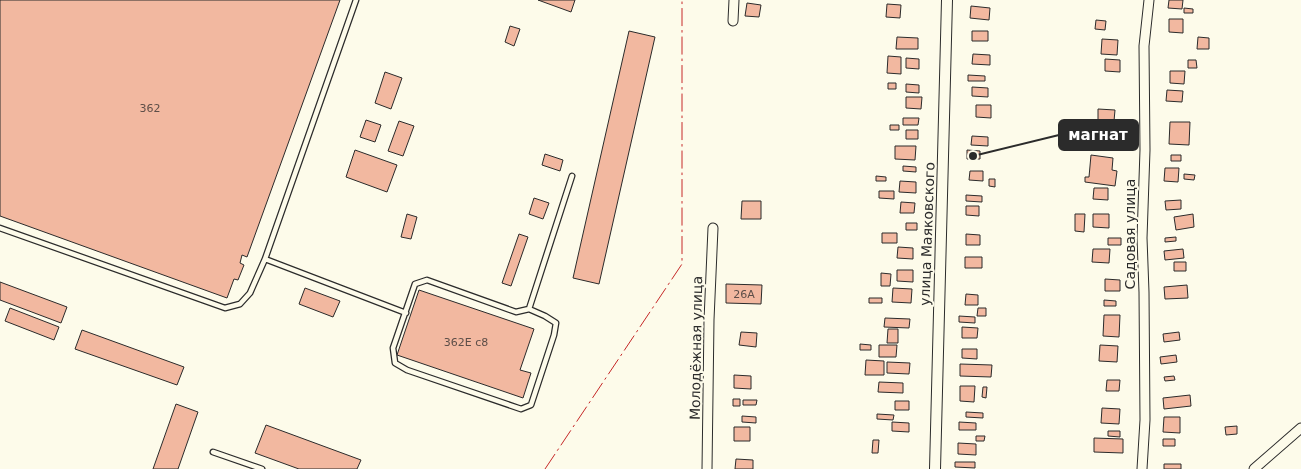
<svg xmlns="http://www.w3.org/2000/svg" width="1301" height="469" viewBox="0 0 1301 469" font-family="'DejaVu Sans',sans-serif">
<rect width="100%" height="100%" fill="#fdfbea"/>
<path fill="#f2b8a0" stroke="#2b2b2b" d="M0,0h340l-93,257 -5,-2 -2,8 4,2 -6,15 -4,-1 -7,19 -227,-82z
M538,0h37l-4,12z
M1169,0h14l-1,9 -14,-1z
M747,3l14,2 -2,12 -14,-1z
M887,4l14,1 -1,13 -14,-1z
M971,6l19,2 -1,12 -19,-2z
M1184,8l9,1v4h-9z
M1169,19h14v14l-14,-1z
M1096,20l10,1 -1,9 -10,-1z
M510,26l10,3 -6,17 -9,-4z
M629,31l26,6 -56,247 -26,-6z
M972,31h16v10h-16z
M897,37l21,1v11h-22z
M1198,37l11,1v11h-12z
M1102,39l16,1 -1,15 -16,-1z
M973,54l17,1v10l-18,-1z
M888,56l13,1v17l-14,-1z
M906,58l13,1v10l-13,-1z
M1105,59l15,1v12l-15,-1z
M1188,60h8l1,8h-9z
M1170,71h15l-1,13 -14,-1z
M385,72l17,6 -11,31 -16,-6z
M968,75l17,1v5h-17z
M888,83h8v6h-8z
M906,84l13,1v8l-13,-1z
M972,87l16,1v9l-16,-1z
M1167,90l16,1 -1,11 -16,-1z
M906,97h16l-1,12 -15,-1z
M976,105h15v13l-15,-1z
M1098,109l17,1 -1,11h-16z
M903,118h16l-1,7h-15z
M366,120l15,5 -6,17 -15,-5z
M399,121l15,5 -11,30 -15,-5z
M1170,122h20l-1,23 -20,-1z
M890,125h9v5h-9z
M906,130h12v9h-12z
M972,136l16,1v9l-17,-1z
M895,146h21l-1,14 -20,-1z
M355,150l42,15 -10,27 -41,-15z
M967,150l13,1v8h-13z
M545,154l18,6 -3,11 -18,-6z
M1091,155l22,3 -1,12 5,1 -2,15 -30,-4v-5h4z
M1171,155h10v6h-10z
M903,166l13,1v5l-13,-1z
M1165,168h14l-1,14 -14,-1z
M970,171h13v10l-14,-1z
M1184,174l11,1 -1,5 -10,-1z
M876,176l10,1v4h-10z
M989,179h6v8l-6,-1z
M900,181l16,1v11l-17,-1z
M1094,188h14v12l-15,-1z
M879,191h15v8l-15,-1z
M966,195l16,1v6l-16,-1z
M534,198l15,5 -6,16 -14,-5z
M1181,200v9l-15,1 -1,-9z
M742,201h19v18h-20z
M901,202l14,1 -1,10h-14z
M966,206h13v10l-13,-1z
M407,214l10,3 -6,22 -10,-2z
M1075,214h10l-1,18 -9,-1z
M1093,214h16v14l-16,-1z
M1193,214l1,13 -18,3 -2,-13z
M906,223h11v7h-11z
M882,233h15v10h-15z
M519,234l9,3 -17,49 -9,-3z
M966,234l14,1v10h-14z
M1176,237v4l-11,1v-4z
M1108,238h13v7h-13z
M898,247l15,1v11l-16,-1z
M1093,249h17l-1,14 -17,-1z
M1183,249l1,9 -19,2 -1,-9z
M965,257h17v11h-17z
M1174,262h12v9h-12z
M897,270h16v12l-16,-1z
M881,273l10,1 -1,12h-9z
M1105,279l15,1v11h-15z
M0,282l67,25 -6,16 -61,-23z
M726,284l36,1 -1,19 -35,-1z
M1187,285l1,13 -23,1 -1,-12z
M305,288l35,13 -7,16 -34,-13z
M893,288l19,1 -1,14 -19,-1z
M419,290l115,39 -14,41 11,3 -8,25 -126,-43z
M966,294l12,1v10h-13z
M869,298h13v5h-13z
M1104,300l12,1v5h-12z
M10,308l49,19 -5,13 -49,-19z
M978,308h8v8h-9z
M1104,315h16l-1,22 -16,-1z
M959,316l16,1v6l-16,-1z
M885,318l25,1 -1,9 -25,-1z
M962,327l16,1 -1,10h-15z
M888,329h10v14h-11z
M82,330l102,37 -7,18 -102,-36z
M741,332l16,1 -1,14 -17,-2z
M1179,332l1,8 -16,2 -1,-8z
M860,344l11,1v5h-11z
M879,345h18l-1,12h-17z
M1100,345l18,1 -1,16 -18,-1z
M962,349h15v10l-15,-1z
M1176,355l1,7 -16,2 -1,-7z
M866,360l18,1v14h-19z
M887,362l23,1 -1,11 -22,-1z
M960,364l32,1 -1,12 -31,-1z
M734,375l17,1v13l-17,-1z
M1174,376l1,4 -10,1 -1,-4z
M1107,380h13l-1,11h-13z
M879,382l24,1v10l-25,-1z
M960,386h15l-1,16 -14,-1z
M983,387h4l-1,11 -4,-1z
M1190,395l1,11 -27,3 -1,-11z
M733,399h7v7h-7z
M743,400h14l-1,5h-13z
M895,401h14v9h-14z
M176,404l22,8 -20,57h-25z
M1102,408l18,1 -1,15 -18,-1z
M966,412l17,1v5l-17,-1z
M877,414l17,1 -1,5 -16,-1z
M742,416l14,1v6l-14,-1z
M1164,417h16v16l-17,-1z
M892,422l17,1v9l-17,-1z
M959,422l17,1v7h-17z
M266,425l95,35 -4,9h-58l-44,-16z
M1237,426v8l-11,1 -1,-8z
M734,427h16v14h-16z
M1108,431h12v6l-12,-1z
M976,436h9l-1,5h-8z
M1094,438l29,1v14l-29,-1z
M1163,439h12v7h-12z
M873,440h6l-1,13h-6z
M958,443l18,1v11l-18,-1z
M736,459l17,1v9h-18z
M955,462h20v6l-20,-1z
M1164,464h17v5h-17z"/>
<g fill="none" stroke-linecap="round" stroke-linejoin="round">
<g stroke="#2b2b2b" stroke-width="7">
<path id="service" d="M0,228l225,80 15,-4 10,-11 15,-34 91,-259
M265,259l141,54
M427,280l89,32 13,-3 16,7 11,7 -2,12 -23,70 -10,4 -114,-39 -12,-7 -2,-15 22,-64z
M529,309l43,-133
M213,452l49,17"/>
</g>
<g stroke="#2b2b2b" stroke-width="11">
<path id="minor" d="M733,21l1,-21
M707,469l2,-149 4,-92
M1142,469l3,-49 -1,-128 -2,-54 3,-88 -1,-104 5,-46
M1254,469l47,-41"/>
</g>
<g stroke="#2b2b2b" stroke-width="12">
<path id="tertiary" d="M935,469l12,-469"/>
</g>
<use href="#service" stroke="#fdfbea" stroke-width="4.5"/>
<use href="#minor" stroke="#fdfbea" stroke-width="9"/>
<use href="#tertiary" stroke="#fdfbea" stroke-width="10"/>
<path stroke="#c62828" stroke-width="1" stroke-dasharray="18 4 2.5 4" stroke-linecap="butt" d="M545,469l137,-205v-264"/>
</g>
<g text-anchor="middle" stroke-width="4" stroke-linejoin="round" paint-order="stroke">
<g font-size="11" fill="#5d4e48">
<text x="150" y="112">362</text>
<text x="744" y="298">26А</text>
<text x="466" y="346">362Е с8</text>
</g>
<g font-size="14" fill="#2b2b2b" stroke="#fdfbea">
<text transform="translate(927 234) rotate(-88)" y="5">улица Маяковского</text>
<text transform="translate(1130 234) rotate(-90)" y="5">Садовая улица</text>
<text transform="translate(696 348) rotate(-89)" y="5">Молодёжная улица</text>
</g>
</g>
<path fill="none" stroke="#2b2b2b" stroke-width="2" d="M973 156L1059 135"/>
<circle fill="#2b2b2b" stroke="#fdfbea" stroke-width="2" cx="973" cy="156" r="5"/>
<rect fill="#2b2b2b" stroke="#2b2b2b" stroke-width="2" x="1059" y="120" width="79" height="30" rx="5"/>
<g font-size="15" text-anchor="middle" font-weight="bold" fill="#fff">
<text x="1098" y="140">магнат</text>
</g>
</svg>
